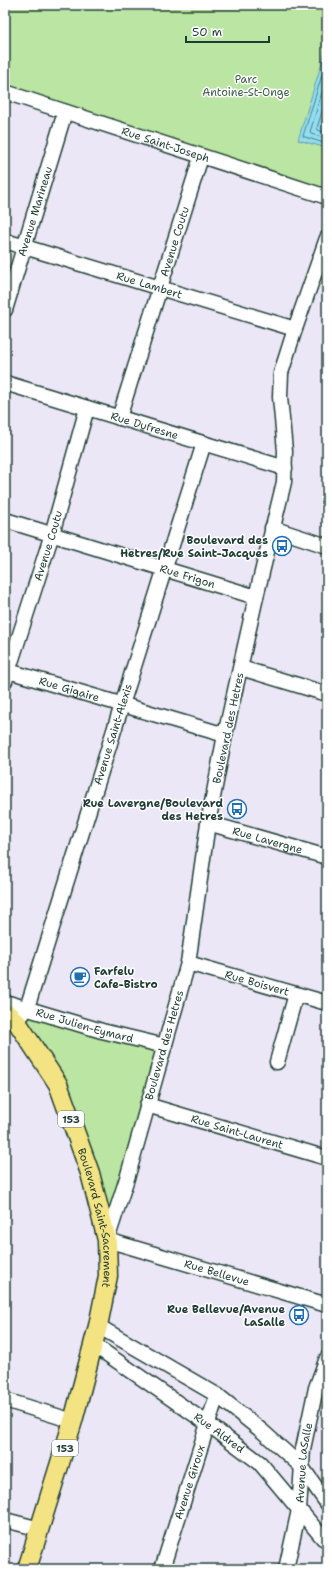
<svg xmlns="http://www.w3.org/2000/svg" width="332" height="1574" viewBox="0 0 332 1574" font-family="'Shantell Sans',sans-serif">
<rect width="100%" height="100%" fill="#ece7f6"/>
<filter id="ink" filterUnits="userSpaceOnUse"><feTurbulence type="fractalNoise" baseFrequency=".025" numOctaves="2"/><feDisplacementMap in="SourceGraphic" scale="8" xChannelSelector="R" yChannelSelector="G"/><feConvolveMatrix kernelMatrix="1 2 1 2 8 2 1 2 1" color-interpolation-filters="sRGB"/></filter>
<g filter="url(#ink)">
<path fill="#bbe5a2" stroke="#6d916b" d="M5,5h322v193l-322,-106z
M27,1008l138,38 -58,194 -49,-155 -41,-63z"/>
<path fill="#92ddf2" stroke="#649da6" d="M327,46v102l-29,-8z"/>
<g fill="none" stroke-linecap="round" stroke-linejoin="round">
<path stroke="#4d7d80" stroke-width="1" d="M327,59l-24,77 2,1 22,7
M327,76l-17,56 1,2 16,5
M327,96l-10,32 1,2 9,3"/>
<g stroke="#1f3d34" stroke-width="17">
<g id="minor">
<path id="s1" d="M5,92l322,105"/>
<path id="s2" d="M327,238l-32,91 -14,44 -1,24 5,54 -1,31 -28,115 -31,138 -17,88 -20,140 -60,212 -21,65 220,65"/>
<path id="s3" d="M5,241l290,88"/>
<path id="s4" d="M5,310l60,-198"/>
<path id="s5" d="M5,383l280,85"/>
<path id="s6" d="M119,418l82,-261"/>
<path id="s7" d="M5,520l251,77"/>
<path d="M272,528l55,18"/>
<path d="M241,668l86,26"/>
<path id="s8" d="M5,670l220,65"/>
<path id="s9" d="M5,681l47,-147 35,-126"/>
<path id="s10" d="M208,823l119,34"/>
<path id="s11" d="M188,963l139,40"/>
<path id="s12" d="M5,1002l97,29 63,15"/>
<path id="s13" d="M17,1022l10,-14 177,-565"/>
<path d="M277,1062l19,-68"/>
<path id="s14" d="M147,1105l180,53"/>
<path d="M98,1326l119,69 45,36 39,35 26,37"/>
<path id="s15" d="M94,1345l114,79 52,39 63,75 4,2"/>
<path d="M5,1400l68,21"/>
<path d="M5,1520l35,9"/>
<path id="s16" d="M162,1569l55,-174"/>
<path id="s17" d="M286,1569l13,-59 4,-61 13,-61 11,-30"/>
</g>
</g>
<g stroke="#1f3d34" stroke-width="21">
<g id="major">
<path id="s18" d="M5,1012l12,10 41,62 32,89 17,67 1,36 -10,50 -25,95 -46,148"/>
</g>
</g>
<use href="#minor" stroke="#fff" stroke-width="14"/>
<use href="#major" stroke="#f4e382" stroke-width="18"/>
</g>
</g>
<defs>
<g id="bus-ring" transform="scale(1)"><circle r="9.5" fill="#fff" stroke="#1f6fb2" stroke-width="1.5"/><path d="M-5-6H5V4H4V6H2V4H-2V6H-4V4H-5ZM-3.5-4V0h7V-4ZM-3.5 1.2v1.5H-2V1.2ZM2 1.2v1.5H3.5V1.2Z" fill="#1f6fb2"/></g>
<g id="cafe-ring" transform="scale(1)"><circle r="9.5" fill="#fff" stroke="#1f6fb2" stroke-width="1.5"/><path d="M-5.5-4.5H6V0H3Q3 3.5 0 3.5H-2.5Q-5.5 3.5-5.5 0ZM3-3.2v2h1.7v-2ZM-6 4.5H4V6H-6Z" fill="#1f6fb2"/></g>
</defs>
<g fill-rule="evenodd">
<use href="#bus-ring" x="282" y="546"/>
<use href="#bus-ring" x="237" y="809"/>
<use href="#cafe-ring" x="80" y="977"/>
<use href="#bus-ring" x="299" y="1315"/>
</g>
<g text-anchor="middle" stroke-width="3" stroke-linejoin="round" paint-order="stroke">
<g fill="#fff" stroke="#627771" stroke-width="1">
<rect x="58" y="1111" width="26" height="16" rx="3"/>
<rect x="52" y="1440" width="26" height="16" rx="3"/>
</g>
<g font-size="10" font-weight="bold" fill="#1f3d34">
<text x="71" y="1123">153</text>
<text x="65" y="1452">153</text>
</g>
<g font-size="11" fill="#3e5f4a" stroke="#fff">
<text x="246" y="83">Parc<tspan x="246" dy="13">Antoine-St-Onge</tspan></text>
</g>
<g font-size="11" fill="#1f3d34" stroke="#fff">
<text dy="4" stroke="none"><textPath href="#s1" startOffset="169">Rue Saint-Joseph</textPath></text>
<text dy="4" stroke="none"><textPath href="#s4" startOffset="103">Avenue Marineau</textPath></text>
<text dy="4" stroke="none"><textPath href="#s6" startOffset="185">Avenue Coutu</textPath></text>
<text dy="4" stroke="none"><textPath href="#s3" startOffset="151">Rue Lambert</textPath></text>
<text dy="4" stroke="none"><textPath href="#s5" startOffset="146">Rue Dufresne</textPath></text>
<text dy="4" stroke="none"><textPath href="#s9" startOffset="142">Avenue Coutu</textPath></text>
<text dy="4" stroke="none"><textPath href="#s7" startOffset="191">Rue Frigon</textPath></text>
<text dy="4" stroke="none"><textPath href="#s8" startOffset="67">Rue Gigaire</textPath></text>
<text transform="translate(228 728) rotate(-78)" y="4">Boulevard des Hetres</text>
<text dy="4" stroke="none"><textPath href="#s13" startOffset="304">Avenue Saint-Alexis</textPath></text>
<text dy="4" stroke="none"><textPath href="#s10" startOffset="62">Rue Lavergne</textPath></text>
<text dy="4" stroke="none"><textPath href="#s11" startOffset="72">Rue Boisvert</textPath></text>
<text dy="4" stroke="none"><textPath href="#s12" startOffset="83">Rue Julien-Eymard</textPath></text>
<text transform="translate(164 1045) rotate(-74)" y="4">Boulevard des Hetres</text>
<text dy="4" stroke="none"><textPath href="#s14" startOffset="94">Rue Saint-Laurent</textPath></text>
<text dy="4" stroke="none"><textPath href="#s18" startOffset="230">Boulevard Saint-Sacrement</textPath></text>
<text dy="4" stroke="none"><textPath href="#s2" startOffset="1146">Rue Bellevue</textPath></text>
<text dy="4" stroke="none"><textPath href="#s15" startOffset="153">Rue Aldred</textPath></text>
<text dy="4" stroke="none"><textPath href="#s17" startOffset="108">Avenue LaSalle</textPath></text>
<text dy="4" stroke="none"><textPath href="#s16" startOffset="91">Avenue Giroux</textPath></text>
</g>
<g font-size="11" font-weight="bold" fill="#1f3d34" stroke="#fff" text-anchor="end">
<text x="268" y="544">Boulevard des<tspan x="268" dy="13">Hetres/Rue Saint-Jacques</tspan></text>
<text x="223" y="807">Rue Lavergne/Boulevard<tspan x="223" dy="13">des Hetres</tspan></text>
<text x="94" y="975" text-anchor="start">Farfelu<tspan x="94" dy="13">Cafe-Bistro</tspan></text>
<text x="285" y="1313">Rue Bellevue/Avenue<tspan x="285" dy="13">LaSalle</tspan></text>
</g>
</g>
<rect width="332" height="1574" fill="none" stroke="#fff" stroke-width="20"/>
<rect x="10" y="10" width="312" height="1554" fill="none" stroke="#1f3d34" stroke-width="1.5" filter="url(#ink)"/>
<path d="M186 36v6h83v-6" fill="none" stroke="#1f3d34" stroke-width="2"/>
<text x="192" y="36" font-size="12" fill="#1f3d34" stroke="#ffffff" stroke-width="3" paint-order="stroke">50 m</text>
</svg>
